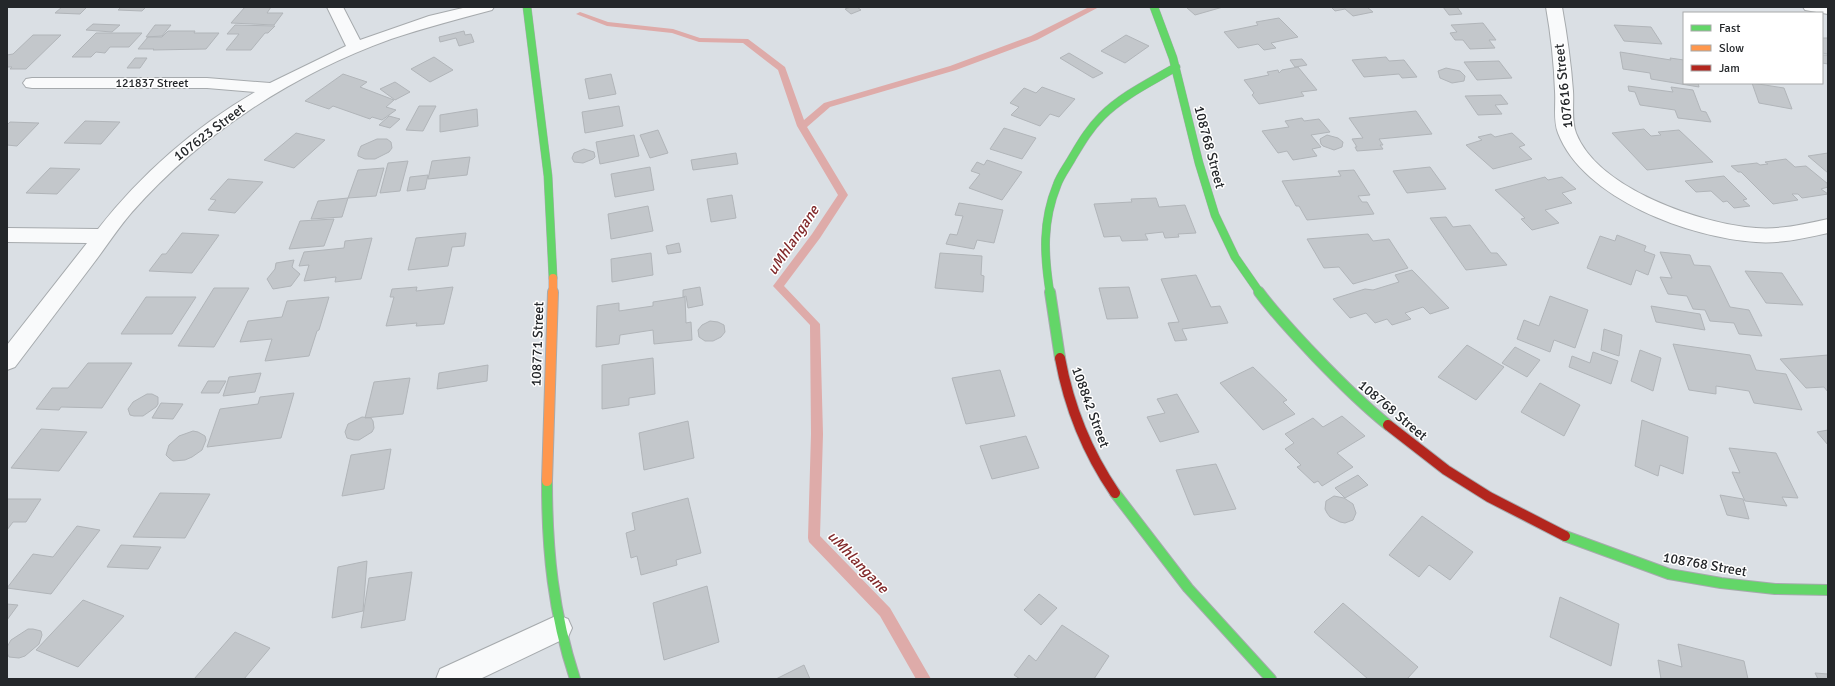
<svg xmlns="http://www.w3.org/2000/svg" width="1835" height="686" viewBox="0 0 1835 686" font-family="Signika,sans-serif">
<rect width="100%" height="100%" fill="#dadfe4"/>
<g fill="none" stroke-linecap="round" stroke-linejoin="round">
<path fill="#deaba9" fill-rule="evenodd" d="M1089,7h10l-62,33 -81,30 -126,37 -23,20 41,68 -28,43 -36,48 36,38 3,110 -3,102 70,72 41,71h-15l-36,-63 -71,-74 -1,-4 3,-104 -1,-109 -37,-39 39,-52 26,-39 -41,-69 -19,-56 -35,-27 -44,-1 -27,-9 -65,-7 -31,-12 4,-2 28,10 65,7 27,9 48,1 37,28 19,53 20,-17 126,-37 81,-30z"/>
</g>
<path fill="#c3c7cb" stroke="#b1b5b9" d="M62,7h25l-7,7 -25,-1z
M121,7h25l-4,4 -24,-1z
M245,7h26l-4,6h16l-9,12 -43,-2z
M851,7h6l4,3 -10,4 -6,-5z
M1186,7h37l-28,8z
M1331,7h36l6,5 -20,4 -8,-7 -10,2z
M1443,7h14l5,7 -13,1z
M1279,18l19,19 -27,6 5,5 -12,2 -6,-6 -20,4 -14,-16 34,-7 -2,-3z
M1483,23l13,17h-7l6,8 -25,1 -7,-9h-8l-5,-7 7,-1 -6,-7z
M93,24l27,1 -8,7 -26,-2z
M155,25h16l-9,11 -16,1z
M235,25l40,1 -7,7h-3l-14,17h-25l13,-16h-12z
M1614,25l37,2 11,17 -38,-3z
M168,31h27l-1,2h25l-13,16 -53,1 1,-1h-16l10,-12h14z
M464,31l1,4 6,-1 3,8 -15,4 -3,-8 -16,4 -1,-5z
M96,33h46l-13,14h-19l-5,6 -9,-1 -5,5h-19z
M33,35h28l-35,34h-16l2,-2h-5v-12l6,-1z
M1126,35l23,11 -24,17 -24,-12z
M1822,38h6v16l-6,-1z
M1620,52l51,8 -1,-2 14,2v23h14l1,4 -48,-8 -1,-6 -27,-4z
M1069,53l34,20 -10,5 -33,-20z
M1822,55h6v9l-6,-1z
M434,57l19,13 -23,12 -19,-13z
M1386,57l3,4 15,-1 13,17 -15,1 -3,-4 -35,3 -12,-17z
M135,58h12l-7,10h-13z
M1302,59l5,6 -12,2 -5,-7z
M1499,61l13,17 -35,2 -13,-18z
M1298,67l19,23 -16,2 3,4 -45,8 -7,-9 2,-2 -10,-13 25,-5 -2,-3 11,-2 1,3 3,-3z
M1446,68l14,3 5,5 -1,5 -12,2 -12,-5 -2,-7z
M343,74l24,8 -7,5 34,13 -8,7 10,3 -14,10 -10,-3 -2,2 -37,-13 -4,3 -24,-8z
M611,74l5,20 -27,5 -4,-20z
M395,82l15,10 -15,8 -15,-11z
M1752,83l32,5 8,21 -33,-6z
M1628,86l45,6 -2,-5 22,3 8,21 5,1 5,10 -33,-4 -3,-8 -35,-5 -5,-13 -6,-1z
M1042,87l33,12 -16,18 -9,-3 -10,12 -29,-11 8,-8 -9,-4 14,-15 12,5z
M1501,95l7,9 -13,1 7,9 -24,1 -13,-19z
M419,106h17l-13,25 -17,-1z
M619,106l4,20 -38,7 -3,-21z
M477,109l1,17 -38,6v-17z
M1416,111l16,23 -53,5 4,6h-3l3,4 -26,2 -2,-4h2l-5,-8 11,-1 -14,-20z
M389,116l11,3 -10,9 -11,-3z
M1302,118l2,3 15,-2 11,13 -19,3 10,12 -9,2 5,7 -24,4 -6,-9 -9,2 -16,-22 27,-4 -4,-6z
M85,121l35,1 -19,22 -37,-1z
M10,122l29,1 -22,23 -10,-1v-20z
M1004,128l32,10 -14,21 -32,-10z
M1644,129l7,7 10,-1 -3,-3 21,-2 34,32 -66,8 -35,-37z
M658,130l10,23 -18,5 -10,-23z
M296,133l29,7 -31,28 -30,-8z
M1512,133l13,12 -6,2 13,12 -39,10 -27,-24 16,-5 -4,-3 13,-3 4,3z
M634,135l5,21 -39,8 -4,-22z
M1327,135l11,3 5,4 -1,5 -8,3 -11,-4 -2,-2 -1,-5z
M377,139h10l4,3 1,6 -3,4 -14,7h-10l-7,-3v-3l3,-7z
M584,149l10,3 1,5 -2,2 -10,4 -9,-1 -2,-4 2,-5z
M736,153l2,11 -45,6 -2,-10z
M1828,153v20l-20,-17z
M470,157l-3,18 -39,4 4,-18z
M1786,159l9,8 11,-1 22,18v3l-7,2 7,5 -26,4 -4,-4h-6l6,6 -25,4 -32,-32h-3l-7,-6 26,-3 3,2 8,-1 -3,-2z
M987,160l35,12 -20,28 -33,-12 11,-14 -9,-3 6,-9 7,3z
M408,161l-8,30 -20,2 8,-30z
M650,167l4,23 -39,7 -4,-23z
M1430,167l16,22 -39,4 -14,-22z
M50,168l30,1 -23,25 -31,-1z
M384,168l-8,28 -28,2 10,-28z
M1354,170l16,25 -12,1 4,6h5l7,12 -67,6 -8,-14h-3l-14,-25 59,-5 -3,-5z
M428,175l-3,14 -18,2 3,-14z
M1724,176l23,23 -4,1 7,6 -16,2 -7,-7 -4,1 -12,-11 -15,1 -11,-11z
M1545,177l3,3 14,-3 14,12 -14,4 10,10 -27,7 14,13 -27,7 -11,-11 4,-1 -30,-28z
M228,179l35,3 -28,31 -27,-3 8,-10 -6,-1z
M732,195l4,23 -25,4 -4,-23z
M348,198l-6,19 -31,2 7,-18z
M1156,198l3,9 26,-2 11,28 -18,1 1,3 -14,1 -2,-6 -18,2 3,6 -26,1 -2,-5 -16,1 -10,-33 38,-2 -1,-3z
M959,203l44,7 -9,33 -17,-3 -3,9 -28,-5 4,-10 7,1 6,-19 -8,-1z
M648,206l5,25 -42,8 -3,-25z
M1446,217l7,10 17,-2 21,28h6l10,12 -41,5 -36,-52z
M334,219l-10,27 -35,3 11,-28z
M182,233l37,2 -27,38 -43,-2 13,-17h4z
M466,233l-2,13 -12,1 -4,19 -40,4 8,-32z
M1368,234l5,7 16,-2 19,29 -55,16 -14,-17 -15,1 -17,-29z
M1617,235l29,11 -2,5 11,4 -7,20 -12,-5 -5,15 -44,-17 13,-32 15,5z
M372,238l-11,41 -26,3 1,-5 -32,4 5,-16 -10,1 5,-14 40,-4 1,-7z
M679,243l2,9 -13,2 -2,-8z
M1660,252l30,3 4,10 16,1 20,41 19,3 13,26 -23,-2 -5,-11 -24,-2 -5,-11 -12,-1 -6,-13 -19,-2 -8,-17 12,1z
M651,253l2,22 -41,7 -1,-23z
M940,253l42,3 -1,19 3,1 -1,16 -48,-4z
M294,260l-2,7 8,7 -9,12 -18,3 -6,-10 8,-10 1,-6z
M1412,270l37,38 -19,6 -7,-7 -18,6 6,6 -19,6 -5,-6 -12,4 -9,-10 -16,5 -17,-19 32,-10 8,1 26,-8 -4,-7z
M1745,271l37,2 21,32 -37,-2z
M1196,275l15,32 9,-1 8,17 -46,6 5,11 -12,1 -7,-18 11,-1 -18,-43z
M417,287l-1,4 37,-4 -9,37 -28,2 1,-3 -31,3 8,-29h-4l2,-8z
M700,287l3,18 -15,3 -2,-12 -3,1v-7z
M1129,287l9,31 -31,1 -8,-31z
M214,288h35l-35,59 -36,-1z
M1550,296l38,14 -13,38 -21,-8 -4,12 -33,-13 7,-19 15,6z
M146,297h50l-24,37h-51z
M329,297l-10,33 -2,1 -8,25 -44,5 7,-22 -32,3 8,-21 34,-4 5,-16z
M685,297l1,26 5,-1 1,18 -38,4 -1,-14 -33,5 -1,9 -23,3 1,-41 22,-3v8l34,-5v-4z
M1651,306l49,8 5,16 -49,-8z
M710,321l8,1 6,3 1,7 -4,5 -8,4h-8l-6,-4 -1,-7 4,-5z
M1604,329l18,6 -3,21 -18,-6z
M1673,344l77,11 6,15 30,4 16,36 -48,-7 -5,-12 -33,-5v8l-27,-4z
M1467,345l37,22 -28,33 -38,-23z
M1515,347l25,13 -13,17 -25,-14z
M1640,350l21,8 -8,33 -22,-10z
M1593,352l25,9 -7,23 -42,-17 3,-11 18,7z
M1828,355v37l-4,-5 -18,1 -26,-29z
M653,358l2,36 -26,4v7l-27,4v-44z
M88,363h44l-30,45 -41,-1 -2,3 -23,-1 16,-21h16z
M488,365l-1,16 -50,8 2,-16z
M1253,367l34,33 -4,2 12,12 -32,16 -43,-47z
M1000,370l15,46 -49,8 -14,-46z
M261,373l-6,19 -32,4 6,-19z
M410,378l-7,36 -38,4 9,-36z
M208,381h18l-7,12h-18z
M1540,383l40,22 -16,31 -43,-24z
M294,393l-13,45 -74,9 13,-38 38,-5 2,-7z
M147,394h5l6,3v7l-2,3 -13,9h-9l-4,-1 -2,-6 5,-7z
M1177,394l22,38 -39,10 -13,-25 18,-4 -8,-14z
M161,403l22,1 -10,15 -21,-1z
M1342,416l23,20 -28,17 16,14 -31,19 -4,-5 -4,2 -17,-16 4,-2 -16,-16 9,-6 -9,-9 28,-16 10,9z
M362,417l9,1 2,3 1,7 -2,4 -13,8h-5l-7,-2 -2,-6 3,-8z
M1642,420l46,17 -5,37 -23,-9 -2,11 -23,-10z
M688,421l6,37 -50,12 -5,-37z
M41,429l46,3 -28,39 -48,-3z
M1828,430v15l-11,-13z
M193,431l5,1 7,4 1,4 -4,10 -10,7 -7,3 -12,1 -4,-3 -3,-3 3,-10 10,-9z
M1026,436l13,32 -47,11 -12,-33z
M1729,448l47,5 22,45 -16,-1 5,9 -42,-5 -13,-29 8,1z
M391,449l-7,40 -42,7 9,-41z
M1216,464l20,45 -42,6 -18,-45z
M1358,475l10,10 -23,13 -10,-10z
M160,493l50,1 -25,44 -52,-1z
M1720,495l23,4 6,20 -22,-4z
M1334,496l10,2 9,6 3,9 -3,7 -8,3 -5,-1 -10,-5 -3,-4 -2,-4 1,-8z
M688,498l13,55 -25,7 1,5 -36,10 -4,-19 -6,2 -5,-25 9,-3 -3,-17z
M7,499h34l-15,23h-13l-6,8z
M1422,516l51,36 -23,28 -21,-15 -10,12 -30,-22z
M77,526l23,4 -49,64 -44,-6 26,-34 20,3z
M121,545l40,2 -13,22 -41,-2z
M367,561l-4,50 -31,7 6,-51z
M412,572l-7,48 -44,8 8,-50z
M707,586l12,56 -55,18 -11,-57z
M1039,594l18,14 -16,17 -17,-15z
M1560,597l59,27 -8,42 -61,-29z
M83,600l41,16 -46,51 -42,-17z
M1343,603l75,64 -11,12h-39l-54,-47z
M7,604l11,1 -11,15z
M1062,625l47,31 -15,23h-74l-6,-4 15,-20 7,6z
M28,629h5l8,2 1,4 -3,9 -14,12 -6,2 -10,-1 -2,-4v-6l4,-7z
M235,632l35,16 -26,31h-50z
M1678,644l66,17 4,18h-87l-3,-19 24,7z
M804,665l6,14h-34z
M1815,673l13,1v5h-10z"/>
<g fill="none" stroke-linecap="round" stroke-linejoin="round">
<g stroke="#a6aaad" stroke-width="2">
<path id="street" d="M327,7h16l17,33 69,-24 38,-9h27l-2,3c-34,9 -68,18 -101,29 -98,35 -190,95 -259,173 -14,16 -26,35 -39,52 -26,34 -52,69 -78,103l-8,3v-25l80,-102 -80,-1v-14l91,1c43,-55 97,-102 157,-137l-48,-4h-175l-6,-1 -3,-4 3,-4 6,-1h175l63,5 76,-37z
M1546,7h16c5,28 9,56 11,84 1,13 -2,29 3,42 22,56 125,91 180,95 24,2 49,-4 72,-9v14c-23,5 -48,11 -72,9 -65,-4 -173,-43 -198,-109 -5,-13 -2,-28 -3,-42 -1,-28 -4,-56 -9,-84z
M1803,7h25v7l-23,-4z
M558,615l10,4 4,9 -4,9 -88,42h-44l4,-10z"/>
</g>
<g stroke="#a6aaad" stroke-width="9">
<path id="fast-far1" d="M527,7l21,169 5,102
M1154,7l19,51 26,105 16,52 20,42 25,36
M1050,293c-6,-38 -8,-71 7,-108 3,-9 10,-18 15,-27 9,-15 17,-29 30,-42 21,-21 49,-34 74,-49"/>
</g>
<g stroke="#a6aaad" stroke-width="12">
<path id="fast" d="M1050,292l10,66
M1259,292c17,23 37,44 57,65 23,24 46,47 72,68
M547,481c0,70 6,131 28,198
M1115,493l73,95 83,91
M1565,536l104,38 52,9 54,6 53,1"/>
</g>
<g stroke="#a6aaad" stroke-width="9">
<path id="slow-far1" d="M553,293v-15"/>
</g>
<g stroke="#a6aaad" stroke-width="12">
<path id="slow" d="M547,481l6,-189"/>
</g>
<g stroke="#a6aaad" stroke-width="12">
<path id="jam" d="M1060,358c9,49 27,94 55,135
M1388,425l58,45 43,27 76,39"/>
</g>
<use href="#street" fill="#f9fafb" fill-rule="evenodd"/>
<use href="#fast-far1" stroke="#63d668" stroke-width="8"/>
<use href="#fast" stroke="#63d668" stroke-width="10"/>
<use href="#slow-far1" stroke="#ff974d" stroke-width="8"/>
<use href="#slow" stroke="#ff974d" stroke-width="10"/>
<use href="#jam" stroke="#b3261e" stroke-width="10"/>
</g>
<g text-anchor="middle" stroke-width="3" stroke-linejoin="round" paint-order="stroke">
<g font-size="12" fill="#24272a" stroke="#fff">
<text x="152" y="87">121837 Street</text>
</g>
<g font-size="14" fill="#24272a" stroke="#fff">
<text transform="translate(1563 86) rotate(-96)" y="5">107616 Street</text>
<text transform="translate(209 132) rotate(-37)" y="5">107623 Street</text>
<text transform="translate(1210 147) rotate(75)" y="5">108768 Street</text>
<text transform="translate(537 344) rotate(-88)" y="5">108771 Street</text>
<text transform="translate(1091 407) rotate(70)" y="5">108842 Street</text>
<text transform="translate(1393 410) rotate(40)" y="5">108768 Street</text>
<text transform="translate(1705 564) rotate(10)" y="5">108768 Street</text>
</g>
<g font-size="15" font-style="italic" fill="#822a2b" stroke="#fff">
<text transform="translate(793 240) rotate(-56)" y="5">uMhlangane</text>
<text transform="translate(858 562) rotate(46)" y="5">uMhlangane</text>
</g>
</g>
<rect width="1835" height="686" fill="none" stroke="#24272a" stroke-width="16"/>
<rect x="1683" y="12" width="140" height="72" fill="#ffffff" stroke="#a7a9aa"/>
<rect x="1691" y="25" width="20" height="6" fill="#63d668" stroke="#a7a9aa"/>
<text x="1719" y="32" font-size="12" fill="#24272a">Fast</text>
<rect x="1691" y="45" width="20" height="6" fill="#ff974d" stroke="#a7a9aa"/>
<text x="1719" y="52" font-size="12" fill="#24272a">Slow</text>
<rect x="1691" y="65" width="20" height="6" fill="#b3261e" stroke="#a7a9aa"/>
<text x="1719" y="72" font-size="12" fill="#24272a">Jam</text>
</svg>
